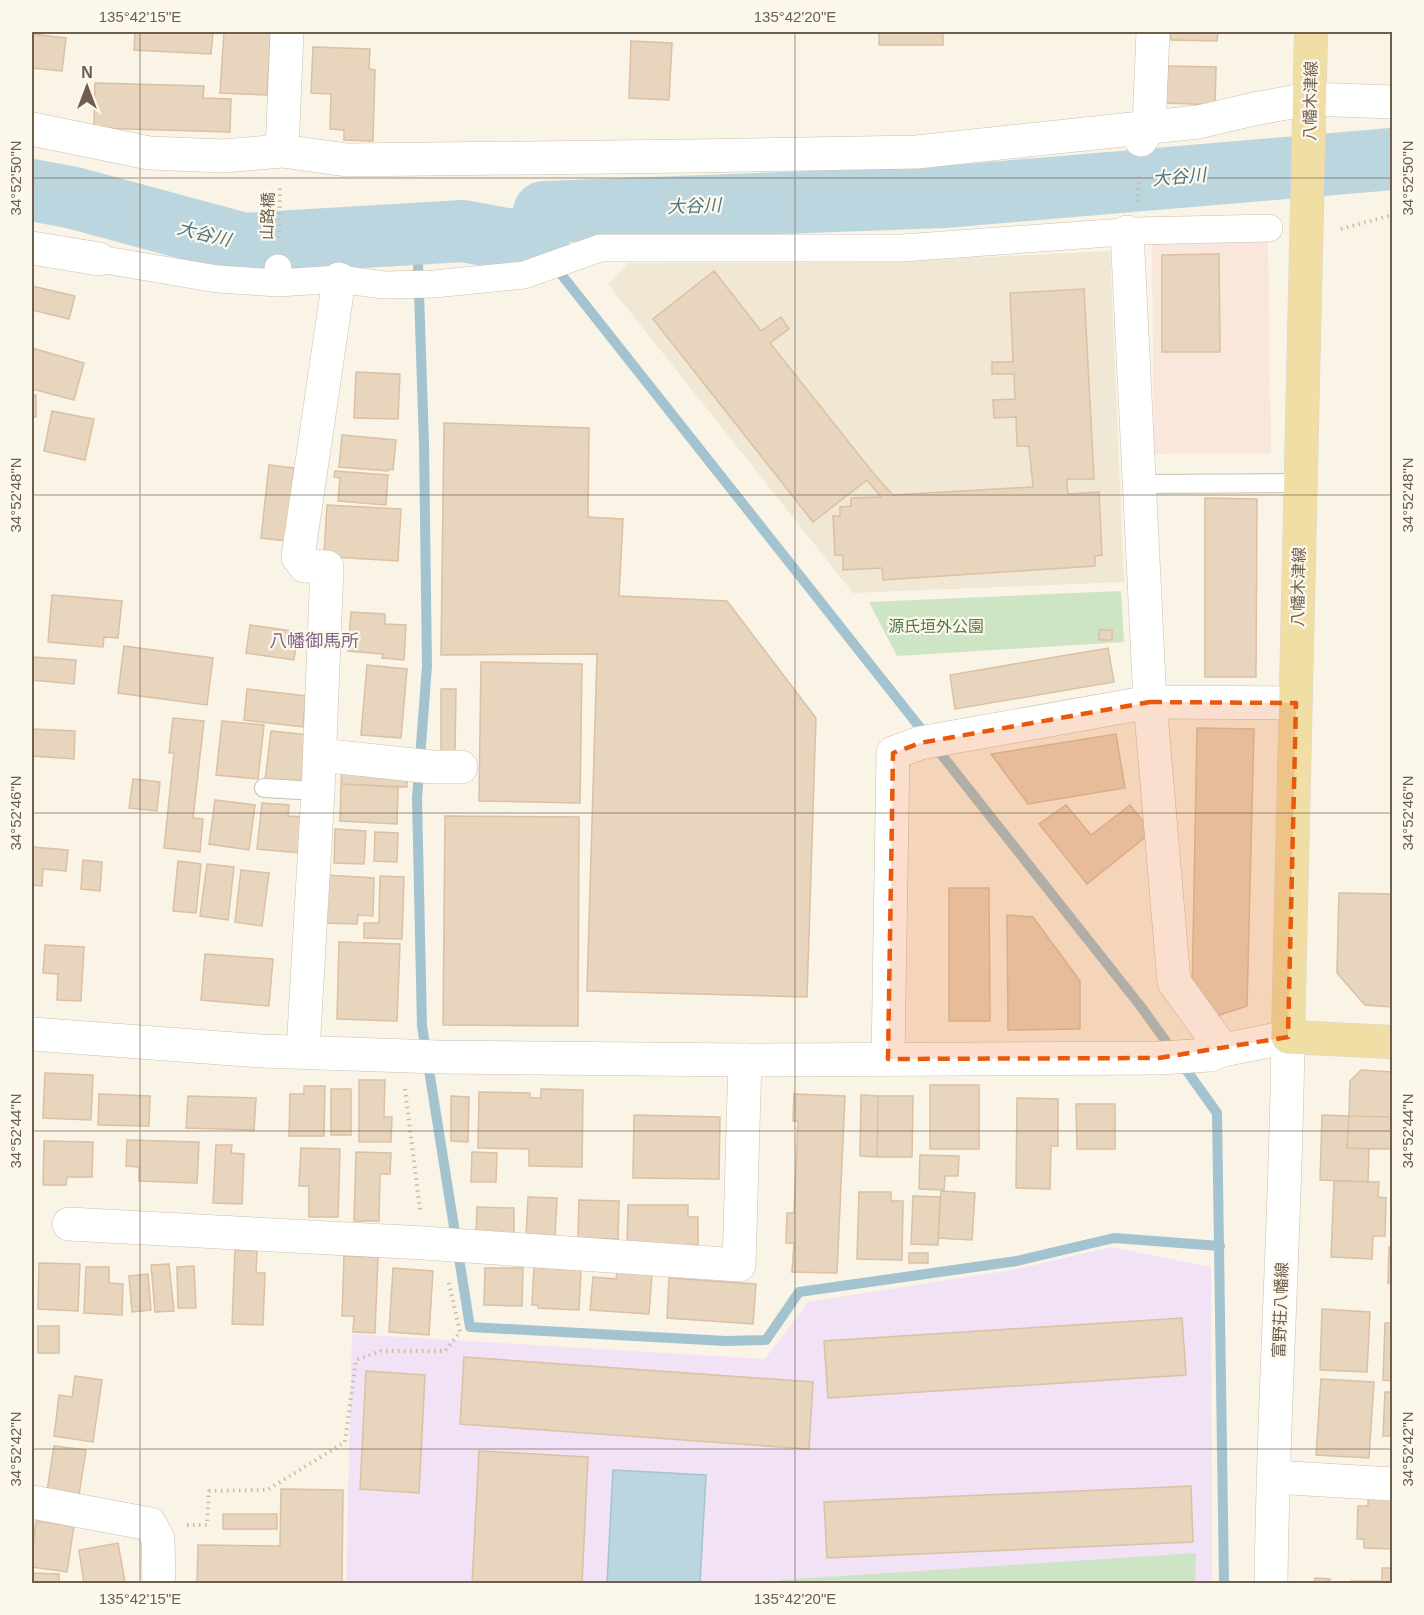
<svg xmlns="http://www.w3.org/2000/svg" width="1424" height="1615" viewBox="0 0 1424 1615" font-family="Arial,'Noto Sans JP',sans-serif">
<rect width="100%" height="100%" fill="#f9f4e5"/>
<path fill="#f0e7d4" d="M1110,251l14,331 -271,11 -245,-309 21,-21 260,-1z"/>
<path fill="#f8e7da" d="M1268,241l3,212 -117,1 -2,-211z"/>
<path fill="#f1e2f5" d="M1111,1247l100,20 1,316 -866,1 6,-250 413,25 43,-57 210,-33z"/>
<path fill="#cee5c5" d="M1121,591l3,51 -227,14 -28,-54z
M1196,1553l-1,30h-415v-3z"/>
<path fill="#bcd6e0" stroke="#a4c3d0" stroke-width="1.5" d="M613,1470l93,5 -6,108h-93z"/>
<g fill="none" stroke-linecap="round" stroke-linejoin="round">
<path stroke="#a4c3d0" stroke-width="10" d="M417,233l7,211 3,222 -10,132 5,228 48,301 256,14 40,-1 33,-48 218,-31 97,-23 106,8
M538,245l604,763 75,105 7,471"/>
<path stroke="#bcd6e0" stroke-width="62" d="M32,190l42,8 170,46 219,-13 75,14 6,-33 400,-15 448,-38"/>
</g>
<path fill="#e8d5be" stroke="#dbc0a3" stroke-width="1.5" d="M135,32h78l-2,22 -77,-4z
M224,32h47l-4,63 -47,-2z
M879,32h64v13h-64z
M1171,32h47l-1,9 -46,-1z
M32,34l34,4 -4,33 -30,-3z
M631,41l41,2 -3,57 -40,-2z
M313,47l57,2 -1,20 6,1 -2,71 -29,-1v-10l-14,-1 1,-35 -20,-1z
M1168,66l48,1 -1,38 -49,-2z
M95,83l109,3 -1,12 28,1 -1,33 -136,-4z
M1219,254l1,98h-58v-97z
M714,271l47,60 20,-14 8,12 -19,14 104,131 19,21 140,-8 -4,-41h-12l-1,-29 -22,1 -1,-18 22,-1 -1,-25h-22v-12h21l-3,-69 74,-4 10,190h-27v6l1,9 31,-2 3,63 -7,1v10l-212,14 -1,-12 -39,2v-15h-8l-2,-39h7v-9l11,-1v-8l30,-1 -14,-17 -54,42 -160,-203z
M32,286l43,10 -6,23 -37,-9z
M32,348l52,15 -10,37 -42,-11z
M356,372l44,2 -2,45 -44,-1z
M32,395h4v22h-4z
M52,411l42,8 -9,41 -41,-9z
M444,423l145,5 -1,89 35,2 -4,77 108,5 89,117 -9,279 -220,-6 10,-337 -156,1z
M342,435l54,5 -3,30 -4,-1 -1,2 -49,-4z
M269,465l25,3 -8,73 -25,-3z
M335,471l53,4 -2,30 -48,-4 2,-23 -6,-1z
M1205,498l52,1 -1,178h-51z
M327,505l74,4 -3,52 -65,-4 -9,-3z
M52,595l70,6 -4,37 -14,-1 -1,10 -55,-5z
M351,612l34,2v10l21,1 -2,35 -22,-2 1,-4 -35,-3z
M250,625l48,7 -4,28 -48,-7z
M1099,630h13v10h-13z
M124,646l89,12 -6,47 -89,-12z
M1108,648l6,34 -159,27 -5,-34z
M33,657l43,3 -2,24 -42,-4z
M481,662l101,2 -2,139 -101,-2z
M367,665l40,4 -6,69 -40,-3z
M247,689l59,7 -3,31 -59,-7z
M441,689h15l-1,63h-14z
M173,718l31,3 -11,97 10,1 -3,33 -36,-4 10,-95h-5z
M222,721l42,4 -6,54 -42,-4z
M1197,728l57,1 -7,277 -39,13 -16,-25z
M32,729l43,2 -1,28 -42,-3z
M271,731l38,4 -6,50 -38,-4z
M1116,734l9,54 -97,16 -37,-50z
M342,769l65,3v15l-66,-3z
M133,779l27,3 -3,29 -28,-3z
M341,784l57,3 -1,37 -57,-3z
M215,800l40,5 -6,45 -40,-6z
M262,803l27,2 -1,11 17,1 -4,36 -44,-4z
M1066,805l25,30 39,-30 22,27 -65,52 -48,-60z
M445,816l134,1 -1,209 -135,-1z
M335,829l31,2 -2,33 -30,-1z
M375,832l23,1 -1,29 -23,-1z
M32,847l36,3 -2,21 -23,-2 -1,17 -10,-1z
M83,860l19,2 -2,29 -19,-2z
M178,861l23,3 -5,49 -23,-2z
M207,864l27,3 -6,53 -28,-4z
M241,870l28,3 -7,53 -27,-4z
M327,875l47,3 -1,38 -15,-1 -1,9 -33,-1z
M380,876l24,1 -2,62 -38,-1v-15h15z
M949,888h40l1,133h-41z
M1339,893l53,1v113l-27,-2 -28,-32z
M1007,915l26,2 47,64v48l-72,1z
M339,942l61,2 -3,77 -60,-2z
M45,945l39,2 -3,54 -24,-1 1,-26 -15,-1z
M205,954l68,5 -4,47 -68,-6z
M1361,1070l31,2v45l-43,-1 1,-35z
M45,1073l48,2 -2,45 -48,-2z
M359,1080h26l-1,37h8l-1,25h-32z
M930,1085h49v64h-49z
M304,1086h21l-1,50h-35l1,-42h14z
M331,1089h20v46h-20z
M541,1089l42,1 -1,77 -53,-1v-17l-51,-1 1,-56 51,1v5h11z
M99,1094l51,2 -1,30 -51,-1z
M794,1094l51,2 -8,177 -45,-1 2,-29h-8l1,-30h7l4,-92h-5z
M861,1095l17,1 -1,61 -17,-1z
M188,1096l68,2 -2,32 -68,-2z
M451,1096l18,1 -1,45 -17,-1z
M878,1096h35l-1,61h-35z
M1017,1098l41,1v47h-7l-1,43 -34,-1z
M1076,1104h39v45h-38z
M634,1115l86,2 -1,62 -86,-1z
M1322,1115l27,1 -2,32 22,1 -1,33 -48,-2z
M1349,1116l43,1v32l-45,-1z
M127,1140l72,2 -2,41 -58,-2v-14l-13,-1z
M44,1141l49,1 -1,35h-25l-1,8h-23z
M216,1145h16l-1,8 13,1 -2,50 -29,-1z
M301,1148l39,1 -2,68h-29v-31h-10z
M356,1152l35,1 -1,21h-10l-1,47h-25z
M472,1152l25,1 -1,29h-25z
M920,1155l39,1 -1,20h-13l-1,14 -25,-1z
M1334,1181l45,1 -1,15 8,1 -1,38h-12l-1,23 -41,-2z
M941,1191l34,2 -3,47 -34,-2z
M859,1192h32v9h12l-1,59 -45,-1z
M913,1196l27,1 -2,48 -27,-1z
M528,1197l29,1 -2,38 -29,-1z
M579,1200l40,1 -1,38 -40,-1z
M628,1205h60v12h10v28h-71z
M477,1207l37,1v27l-38,-2z
M1389,1247h3v36h-4z
M235,1250l22,1 -1,22h9l-2,52 -31,-1z
M909,1253h19v10h-19z
M344,1256l34,1 -3,76 -22,-1 1,-16h-12z
M39,1263l41,1 -2,47 -40,-2z
M169,1264l5,47 -19,1 -4,-47z
M194,1266l2,42h-18l-1,-41z
M86,1267h23v16l14,1 -1,31 -38,-2z
M534,1267l47,3 -2,40 -41,-2v-3h-6z
M393,1268l40,3 -4,64 -40,-3z
M485,1268h38l-1,38 -38,-1z
M617,1272l35,3 -3,39 -59,-4 3,-33 23,2z
M148,1274l3,36 -19,2 -3,-36z
M669,1278l87,6 -3,40 -86,-6z
M1322,1309l48,3 -3,60 -47,-2z
M1182,1318l4,57 -358,23 -4,-57z
M1385,1323h7v58l-9,-1z
M38,1326h21v27h-21z
M464,1357l349,25 -4,67 -349,-25z
M366,1371l59,4 -6,118 -59,-4z
M75,1376l27,4 -9,62 -39,-6 5,-41 13,2z
M1321,1379l53,3 -5,76 -53,-3z
M1385,1392h7v44h-9z
M54,1446l32,4 -7,45 -32,-4z
M479,1451l109,6 -6,127h-110z
M1191,1486l2,56 -366,16 -3,-56z
M281,1489l62,1 -1,94h-145l1,-39 82,1z
M1368,1496l24,1v52l-28,-1v-9h-7l1,-33h10z
M223,1514h54v15h-54z
M36,1521l38,5 -7,46 -35,-5v-12z
M118,1543l7,39 -11,2h-30l-5,-34z
M1382,1568h10v16h-41v-3h31z
M32,1573l27,1v10h-27z
M1315,1578l15,1 -1,5h-14z"/>
<g fill="none" stroke-linecap="round" stroke-linejoin="round">
<g stroke="#cbbfb0" stroke-width="20">
<path id="service" d="M1140,484l160,-1
M264,788l54,3"/>
</g>
<g stroke="#cbbfb0" stroke-width="28">
<path id="pedestrian" d="M99,259l118,20 61,4
M278,268v15l61,-4 45,6 50,-1 90,-9 76,-27h303l234,-17 132,-3"/>
</g>
<g stroke="#cbbfb0" stroke-width="34">
<path id="minor" d="M32,129l117,24 74,3 59,-5 65,9 344,-4 226,-4 281,-30 56,-13 55,-10 83,3
M1141,140l8,-13 4,-95
M282,151l5,-119
M1127,232l23,470 146,1
M32,248l67,11
M320,755l112,12h29
M303,1051l15,-260 9,-224 -22,-1 -7,-9 41,-278
M888,1059l5,-306 27,-10 230,-41 24,280 49,68
M69,1224l355,19 315,22 6,-205
M1273,1477l119,7
M32,1502l118,22 8,15 1,45"/>
</g>
<g stroke="#cbbfb0" stroke-width="34">
<path id="tertiary" d="M32,1034l229,17 178,6 306,3 414,-2 51,-3 13,-5 65,-13"/>
</g>
<g stroke="#cbbeac" stroke-width="34">
<path id="secondary" d="M1271,1584c2,-183 15,-365 17,-547"/>
</g>
<g stroke="#d9d5d1" stroke-width="34">
<path id="primary" d="M1311,32l-23,1005 104,5"/>
</g>
<path stroke="#cfbaa4" stroke-width="4" stroke-dasharray="1.5 4.5" stroke-linecap="butt" d="M1138,202l1,-28
M1341,229l51,-14
M279,238l1,-53
M405,1089l15,121
M187,1525h20l2,-34 58,-1 78,-48 11,-82 25,-9h64l15,-19 -12,-53"/>
<use href="#service" stroke="#fff" stroke-width="18"/>
<use href="#pedestrian" stroke="#fff" stroke-width="27"/>
<use href="#minor" stroke="#fff" stroke-width="33"/>
<use href="#tertiary" stroke="#fff" stroke-width="33"/>
<use href="#secondary" stroke="#fff" stroke-width="33"/>
<use href="#primary" stroke="#f0dea5" stroke-width="33"/>
</g>
<path fill="#e8590c" fill-opacity="0.2" stroke="#e8590c" stroke-width="4.5" stroke-dasharray="12 8" stroke-linejoin="round" d="M1150,702l146,1 -8,334 -129,21 -271,1 5,-306 27,-10z"/>
<path fill="none" stroke="#6e5e4e" stroke-width="1.5" stroke-opacity="0.45" d="M140,32v1552M795,32v1552M32,178h1360M32,495h1360M32,813h1360M32,1131h1360M32,1449h1360"/>
<g text-anchor="middle" stroke-width="4.5" stroke-linejoin="round" paint-order="stroke">
<g font-size="16" fill="#6e5e4e" stroke="#fcf8eb">
<text transform="translate(1310 101) rotate(-89)" y="6">八幡木津線</text>
<text transform="translate(267 216) rotate(-88)" y="6">山路橋</text>
<text transform="translate(1298 587) rotate(-89)" y="6">八幡木津線</text>
<text transform="translate(1280 1310) rotate(-88)" y="6">富野荘八幡線</text>
</g>
<g font-size="16" fill="#52794a" stroke="#fcf8eb">
<text x="936" y="632">源氏垣外公園</text>
</g>
<g font-size="18" font-style="italic" fill="#4e7585" stroke="#fcf8eb">
<text transform="translate(1179 177) rotate(-5)" y="6">大谷川</text>
<text transform="translate(694 206) rotate(-2)" y="6">大谷川</text>
<text transform="translate(204 234) rotate(14)" y="6">大谷川</text>
</g>
<g font-size="18" fill="#83668b" stroke="#fcf8eb">
<text x="314" y="647">八幡御馬所</text>
</g>
</g>
<rect width="1424" height="1615" fill="none" stroke="#fcf8eb" stroke-width="66"/>
<g transform="translate(87 87)" stroke="#fcf8eb" stroke-width="4.5" paint-order="stroke">
<path d="M0-4.5L10 22L0 15L-10 22Z" fill="#6e5e4e"/>
<text y="-9" font-size="16" font-weight="bold" text-anchor="middle" fill="#6e5e4e">N</text>
</g>
<rect x="33" y="33" width="1358" height="1549" fill="none" stroke="#6e5e4e" stroke-width="2"/>
<g font-size="15" text-anchor="middle" fill="#6e5e4e">
<text x="140" y="22">135°42'15"E</text>
<text x="795" y="22">135°42'20"E</text>
<text transform="translate(16 178) rotate(-90)" y="5">34°52'50"N</text>
<text transform="translate(1408 178) rotate(-90)" y="5">34°52'50"N</text>
<text transform="translate(16 495) rotate(-90)" y="5">34°52'48"N</text>
<text transform="translate(1408 495) rotate(-90)" y="5">34°52'48"N</text>
<text transform="translate(16 813) rotate(-90)" y="5">34°52'46"N</text>
<text transform="translate(1408 813) rotate(-90)" y="5">34°52'46"N</text>
<text transform="translate(16 1131) rotate(-90)" y="5">34°52'44"N</text>
<text transform="translate(1408 1131) rotate(-90)" y="5">34°52'44"N</text>
<text transform="translate(16 1449) rotate(-90)" y="5">34°52'42"N</text>
<text transform="translate(1408 1449) rotate(-90)" y="5">34°52'42"N</text>
<text x="140" y="1604">135°42'15"E</text>
<text x="795" y="1604">135°42'20"E</text>
</g>
</svg>
